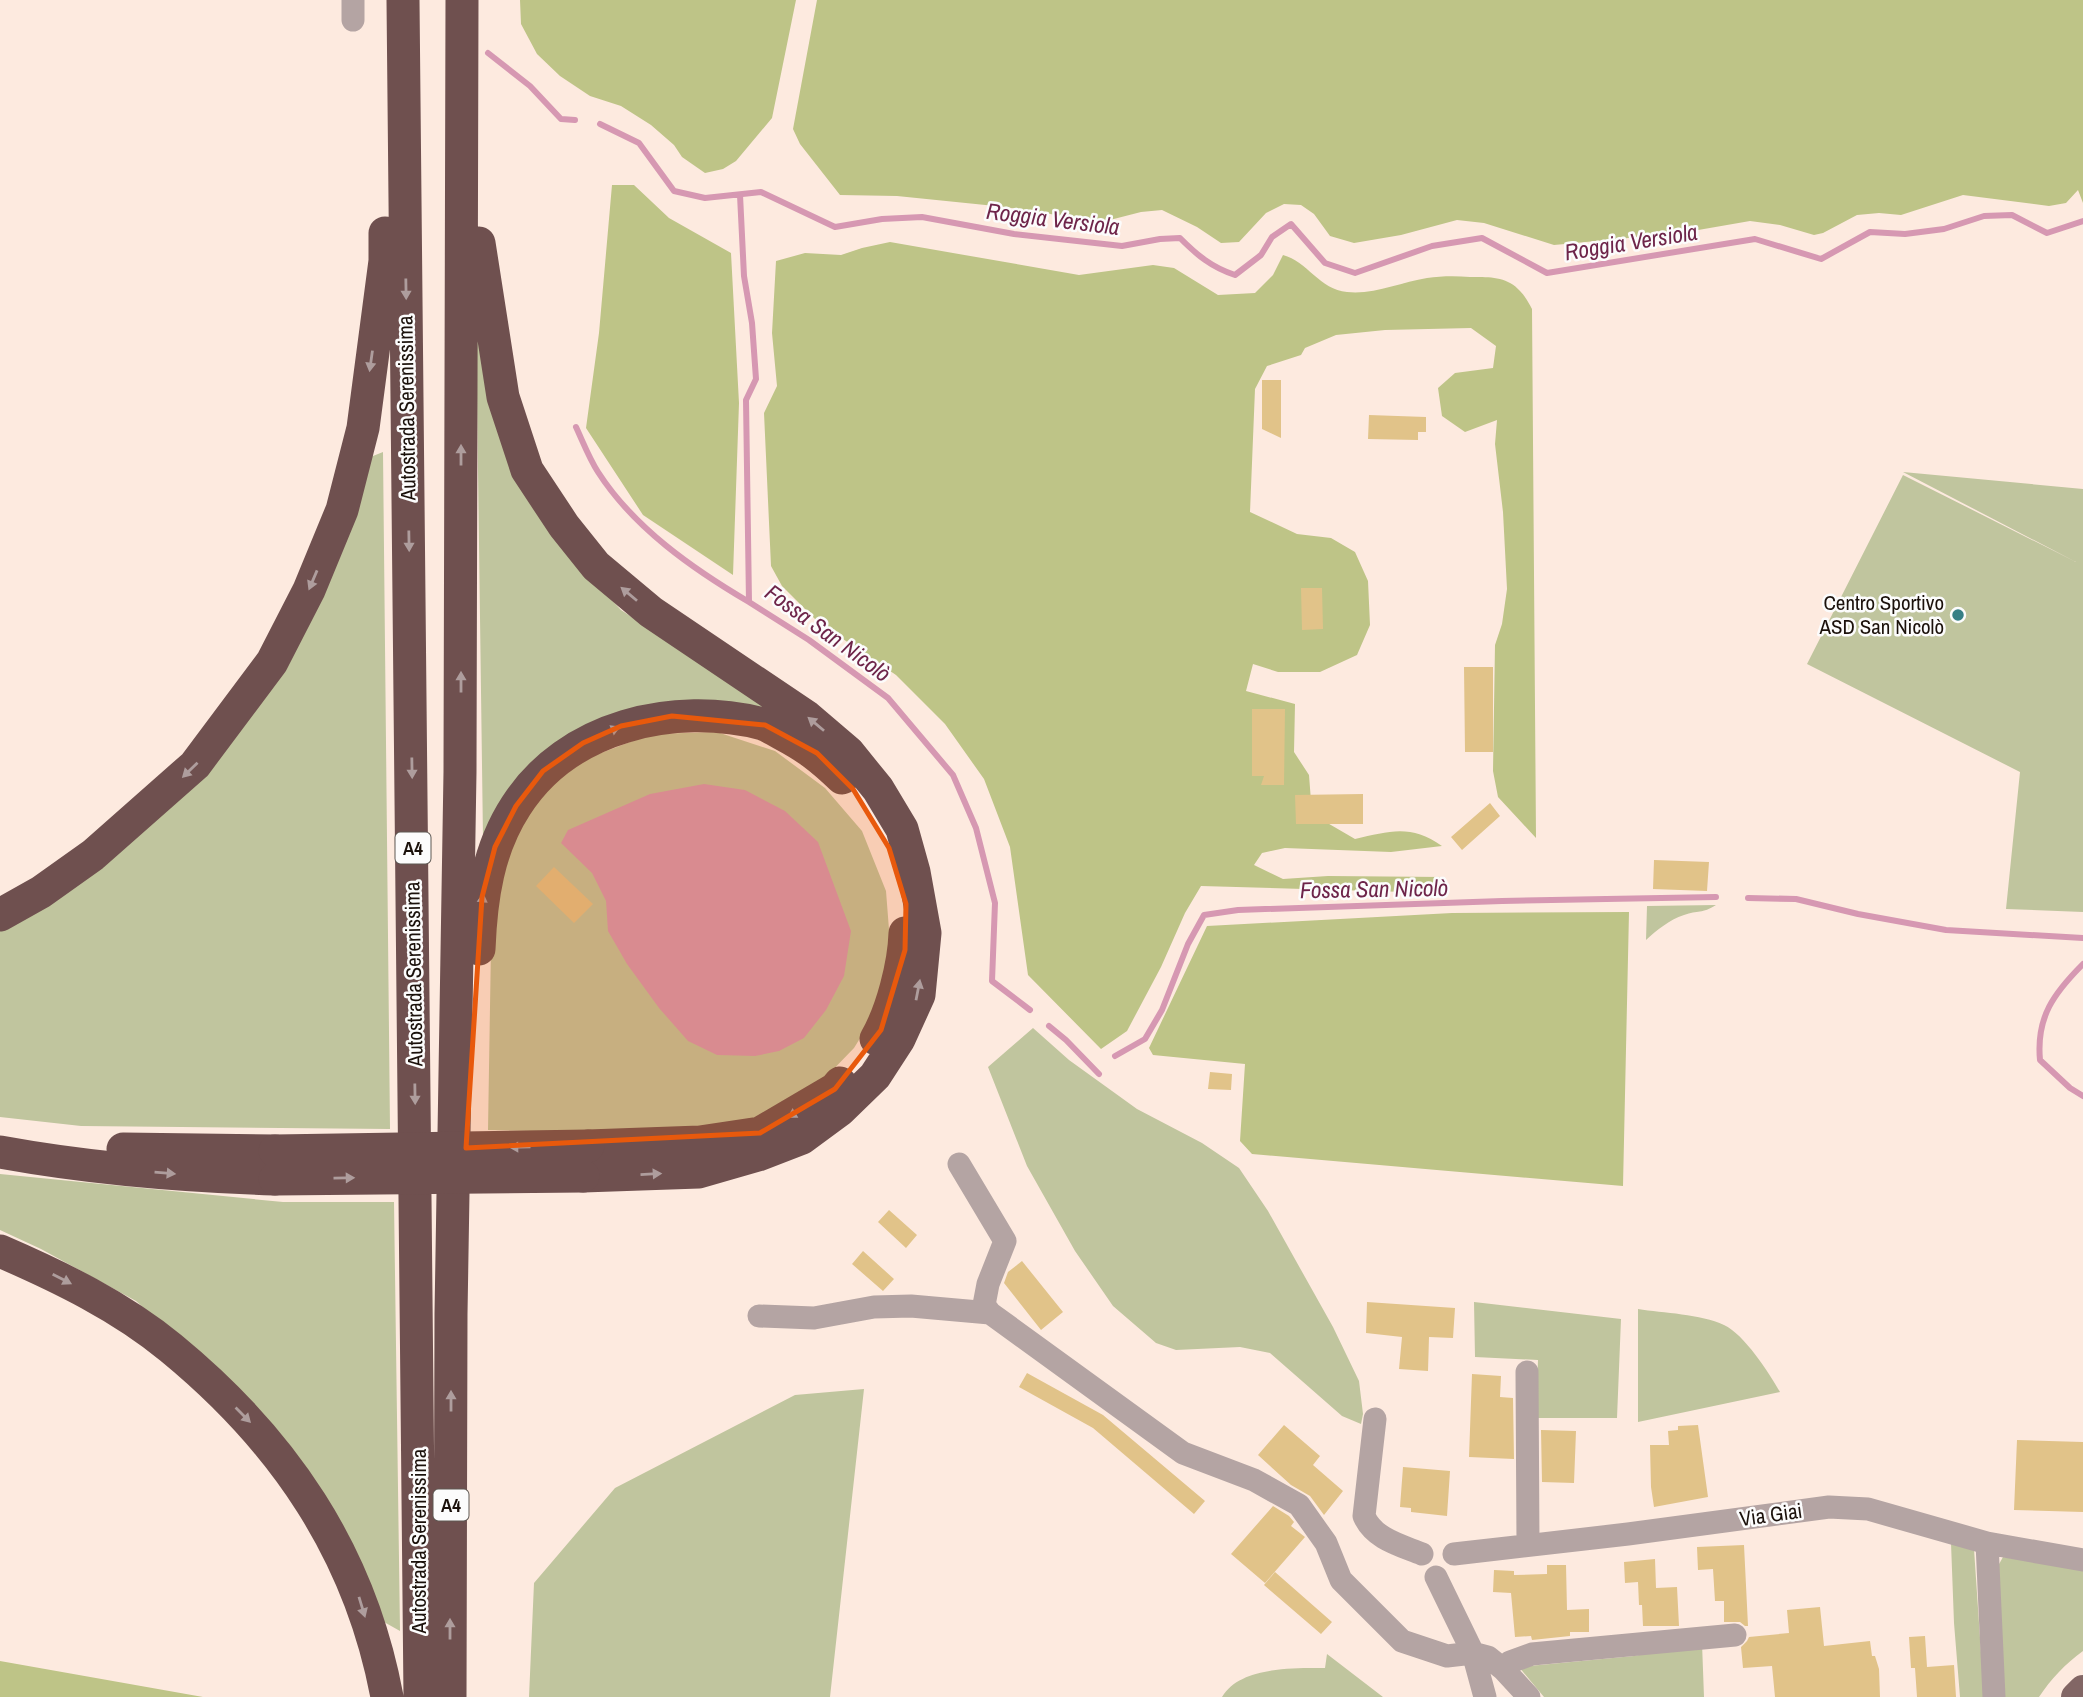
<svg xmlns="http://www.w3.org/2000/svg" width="2083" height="1697" viewBox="0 0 2083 1697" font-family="'Archivo Narrow',sans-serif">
<rect width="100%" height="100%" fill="#fdeadf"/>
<path fill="#c0c59e" d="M476,322l90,229 55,59 105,69 84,58 -193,-20 -134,122z
M383,452l7,677 -309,-3 -81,-9v-195l197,-149 166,-313z
M1903,472l180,17v423l-77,-3 14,-137 -213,-108 96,-189 173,87z
M717,732l58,19 50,37 37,43 24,60 6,77 -20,51 -18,29 -30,31 -44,31 -41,15 -76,9 -175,-4 4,-246 17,-46 39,-51 40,-29 63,-24z
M1716,905c-14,9 -18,5 -32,10 -15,5 -27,15 -38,25l1,-34z
M1033,1028l36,32 68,49 65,34 37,25 29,43 65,116 26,54 4,33 -2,10 -19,-8 -72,-63 -30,-6 -64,3 -20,-7 -43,-37 -38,-55 -48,-85 -39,-99z
M0,1174l283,28h111l6,429 -16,-9 -147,-232 -101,-89 -95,-52 -41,-19z
M1474,1302l147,17 -4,99h-81l2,-58 -63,-3z
M1638,1309c25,4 63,5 86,16 20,9 45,48 56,67l-142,30z
M864,1389l-34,308h-301l5,-114 81,-95 180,-93z
M1951,1543l23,6 10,148h-24l-6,-74z
M2003,1557l80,12v82c-18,13 -32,28 -44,46h-36l-5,-131z
M1702,1643l2,54h-160l-25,-30 115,-11z
M1327,1654l56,43h-161c18,-31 73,-29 103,-29z"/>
<path fill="#bec487" d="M520,0h276l-24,118 -36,43 -13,8 -18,4 -23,-16 -8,-12 -23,-20 -30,-19 -31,-10 -30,-20 -23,-22 -16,-30z
M817,0h1266v203l-5,-13 -12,13 -17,3 -86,-11 -62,20 -22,-2 -22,2 -34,18 -9,2 -34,-10 -30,-4 -69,12 -127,12 -70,-22 -27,-3 -56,15 -47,8 -24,-7 -16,-22 -13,-9 -17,-1 -18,9 -27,29 -18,1 -24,-16 -35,-17 -21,2 -39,10 -97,-15 -108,-11 -57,-1 -40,-51 -7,-15z
M612,185h22l35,33 62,35 8,150 -6,172 -90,-60 -57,-87 13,-95z
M890,242l189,33 74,-10 21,3 44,27 37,-2 18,-18 10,-20c24,6 37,35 64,37 27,3 54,-10 80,-14 14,-2 29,-2 43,-1 18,0 37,-1 50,14 5,5 9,12 12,18l4,529 -38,-41 -5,-26 2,-126 7,-21 5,-35 -4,-77 -8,-68 2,-24 -32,12 -23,-16 -4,-28 17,-15 38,-5 3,-22 -25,-18 -86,2 -49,5 -31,13 -4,7 -34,11 -12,23 -5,123 47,22 34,4 24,14 13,29 2,44 -13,30 -37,17h-42l-25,-8 -7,27 49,13 -1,48 15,23 3,39 43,25c35,-8 56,-15 87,7l-51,6 -106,-4 -23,5 -8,12 29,14 45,-3 115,1 -4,16 -238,-7 -16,27 -24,54 -34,64 -26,18 -73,-74 -18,-128 -26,-68 -39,-55 -49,-49 -78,-53 -36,-36 -11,-20 -7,-153 13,-27 -5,-53 4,-72 29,-8 36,2 21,-7z
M1629,912l-6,274 -371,-32 -12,-13 5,-77 -92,-9 -4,-7 58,-122 245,-13z
M0,1661l203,36h-203z"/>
<path fill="#d698b2" d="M704,784l41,6 40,21 33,31 33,89 -7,45 -18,34 -22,28 -25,13 -24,5 -38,-1 -29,-14 -29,-33 -32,-44 -19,-33 -2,-30 -14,-28 -31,-30 7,-13 82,-36z"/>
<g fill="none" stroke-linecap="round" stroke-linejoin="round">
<path stroke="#d698b2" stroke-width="6" d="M488,53l42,33 31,33 14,1
M600,124l39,19 35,48 31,7 56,-6 74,35 47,-8 40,-2 92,17 108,12 38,-7 20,-1c17,17 31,29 55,37l26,-20 11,-18 19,-13 34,39 30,10 77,-27 50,-8 65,35 208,-34 66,20 49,-27 35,2 39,-5 40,-13 28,-1 35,18 36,-12
M740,195l4,81 8,47 4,56 -10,21 3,202 60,38 79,58 65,77 23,53 19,75 -3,78 38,29
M576,427c7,15 13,31 22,45 36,56 95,97 151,130
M1748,898l48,1 62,15 88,16 137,8
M2083,964c-29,29 -47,53 -43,96l30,28 13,8
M1049,1026l17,14 33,34
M1115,1056l30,-17 17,-29 26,-66 16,-29 34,-5 264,-9 214,-4"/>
</g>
<path fill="#e1c389" d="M1262,380h19v58l-19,-9z
M1369,415l57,2v15h-8v8l-50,-1z
M1301,588h21l1,41 -21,1z
M1464,667h29v85h-28z
M1252,709h33l-1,76h-23l3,-9h-12z
M1363,794v30h-67l-1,-29z
M1490,803l10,13 -38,34 -11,-13z
M1654,860l55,2 -2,29 -54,-2z
M554,867l39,37 -19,19 -38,-37z
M1210,1072l22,2 -1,16 -23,-1z
M889,1210l28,25 -11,13 -28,-26z
M863,1251l31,28 -11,12 -31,-27z
M1022,1261l41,51 -22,18 -37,-47 4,-11z
M1367,1302l88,6 -2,30 -24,-1 -1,34 -29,-2 3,-32 -36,-4z
M1027,1373l76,42 102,86 -11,13 -101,-86 -74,-41z
M1472,1374l29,2 -1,21 13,1 1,61 -45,-2z
M1284,1425l36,31 -7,9 30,26 -19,24 -14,-19 -19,-11 -33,-30z
M1698,1425l10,72 -54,10 -3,-20 -1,-42h19l-1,-14 10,-1v-4z
M1541,1430l35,1 -2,52 -32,-1z
M2017,1440l66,2v70l-69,-2z
M1403,1467l47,4 -3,45 -36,-4v-4l-11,-1z
M1273,1506l16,10 5,6 -3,4 14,11 -40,46 -34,-29z
M1744,1545l4,81h-3l-5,-4h-16v-21h-9l-2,-32 -15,1 -1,-23z
M1655,1559l1,29 21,-1 2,39h-36l-1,-21h-3l-1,-23 -13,1 -1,-21z
M1547,1565h19l1,45 22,-1v23h-19v4l-38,4 -1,-4 -16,1 -4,-44 -18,-1 1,-22 20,1v4l33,-1z
M1275,1572l57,50 -11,12 -57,-49z
M1820,1607l4,39 46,-5 2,15h3l4,13 1,28h-105l-3,-31 -29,2 -2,-21 6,-6 2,-4 40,-4 -2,-23z
M1925,1636l2,31 27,-2 2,32h-39l-2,-29h-4l-2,-31z"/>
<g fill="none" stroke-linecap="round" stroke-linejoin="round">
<path stroke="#b4a4a3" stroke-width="23" d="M353,20v-20
M959,1164l46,77 -17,43 -4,21 6,8
M759,1316l55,2 60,-11 37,-1 79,7 193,140 71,27 45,25 27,38 15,37 61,61 45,15 26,-3 15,4 15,12 26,28
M1527,1372l1,172
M1375,1419l-11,97c10,23 36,29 58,38
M1987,1543l7,154
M1454,1554l174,-20 201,-27 39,2 119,34 96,17
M1436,1577l37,76 12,44
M1503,1669l7,-7 22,-8 203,-19"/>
<path stroke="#826665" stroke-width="30" d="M2076,1697l7,-7"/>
<path stroke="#6f504f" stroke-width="33" d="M403,0l17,1697
M479,243l24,154 24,73 37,56 32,40 55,46 156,105 41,35 30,37 24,40 12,43 11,61 -6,62 -20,44 -24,37 -35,34 -38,28 -44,17 -59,17 -116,4
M0,915l41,-23 52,-37 102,-90 77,-103 37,-72 33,-80 21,-82 22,-167v-28
M479,949c2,-51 9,-100 37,-143 51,-80 158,-105 247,-82 6,2 13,7 19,10 26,14 38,23 60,44
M876,1039c16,-28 28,-74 29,-106
M588,1146l112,-4 60,-9 75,-44 5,-6
M123,1149l152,2
M0,1152c93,17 181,24 275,27
M0,1251c60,26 120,55 171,97 112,92 189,204 216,349
M450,1697l1,-383 9,-542 2,-772"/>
<path stroke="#6f504f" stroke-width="33" d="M275,1151l313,-5
M275,1179l308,-3"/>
</g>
<defs><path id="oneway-solid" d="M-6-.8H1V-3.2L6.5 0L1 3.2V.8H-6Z" transform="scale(1.75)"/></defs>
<g fill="#ae9d9d">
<use href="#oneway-solid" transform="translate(406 289) rotate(89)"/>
<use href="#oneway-solid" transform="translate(371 361) rotate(98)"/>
<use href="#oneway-solid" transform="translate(461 455) rotate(-90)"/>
<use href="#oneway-solid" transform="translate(409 541) rotate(89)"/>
<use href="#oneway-solid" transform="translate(313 580) rotate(113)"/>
<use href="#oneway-solid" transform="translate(629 594) rotate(-140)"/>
<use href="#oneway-solid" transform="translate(461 682) rotate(-90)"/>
<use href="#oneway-solid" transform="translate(816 724) rotate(-140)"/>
<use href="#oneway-solid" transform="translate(610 731) rotate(-23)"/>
<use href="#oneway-solid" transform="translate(412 768) rotate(89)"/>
<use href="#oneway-solid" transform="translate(190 770) rotate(136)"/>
<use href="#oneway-solid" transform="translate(482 904) rotate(-84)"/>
<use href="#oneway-solid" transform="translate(918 990) rotate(-79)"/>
<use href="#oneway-solid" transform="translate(415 1094) rotate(89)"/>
<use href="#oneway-solid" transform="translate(797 1112) rotate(149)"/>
<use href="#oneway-solid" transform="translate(520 1147) rotate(179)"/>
<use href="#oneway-solid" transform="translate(165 1173) rotate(5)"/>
<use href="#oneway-solid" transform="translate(651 1174) rotate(-3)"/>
<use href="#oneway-solid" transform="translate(344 1178) rotate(-1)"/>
<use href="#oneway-solid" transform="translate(62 1279) rotate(27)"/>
<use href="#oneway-solid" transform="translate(451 1401) rotate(-90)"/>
<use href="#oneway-solid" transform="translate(243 1415) rotate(45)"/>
<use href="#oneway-solid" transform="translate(362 1607) rotate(73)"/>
<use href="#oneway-solid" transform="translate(450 1629) rotate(-90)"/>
</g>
<path fill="#e8590c" fill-opacity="0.2" stroke="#e8590c" stroke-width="5" stroke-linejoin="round" d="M672,716l93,9 52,28 36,36 36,59 17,56 -1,46 -24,80 -46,59 -75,44 -294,15 16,-251 13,-50 21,-41 27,-35 40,-28 38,-17z"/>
<circle fill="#367f85" stroke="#fcfcfc" stroke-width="2.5" cx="1958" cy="615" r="7"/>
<g text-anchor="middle" stroke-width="5" stroke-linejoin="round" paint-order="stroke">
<g fill="#fcfcfc" stroke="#5e5853" stroke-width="2">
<rect x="395.5" y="832.5" width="35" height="31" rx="5"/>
<rect x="433.5" y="1489.5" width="35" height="31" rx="5"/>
</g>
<g font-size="19" font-weight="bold" fill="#1b110b">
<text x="413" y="855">A4</text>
<text x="451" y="1512">A4</text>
</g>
<g font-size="21" fill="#1b110b" stroke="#fcfcfc">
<text transform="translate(407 408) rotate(-91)" y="7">Autostrada Serenissima</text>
<text transform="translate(414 974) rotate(-91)" y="7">Autostrada Serenissima</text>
<text transform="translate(1771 1515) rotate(-8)" y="7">Via Giai</text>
<text transform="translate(419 1541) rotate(-90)" y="7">Autostrada Serenissima</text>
</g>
<g font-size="21" fill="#1b110b" stroke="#fcfcfc" text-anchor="end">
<text x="1944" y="610">Centro Sportivo<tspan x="1944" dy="24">ASD San Nicolò</tspan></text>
</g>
<g font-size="23" font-style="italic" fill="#6e254a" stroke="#fcfcfc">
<text transform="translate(1053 219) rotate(7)" y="8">Roggia Versiola</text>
<text transform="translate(1631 242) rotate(-9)" y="8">Roggia Versiola</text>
<text transform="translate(828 633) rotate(36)" y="8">Fossa San Nicolò</text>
<text transform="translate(1374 889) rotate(-1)" y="8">Fossa San Nicolò</text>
</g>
</g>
</svg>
